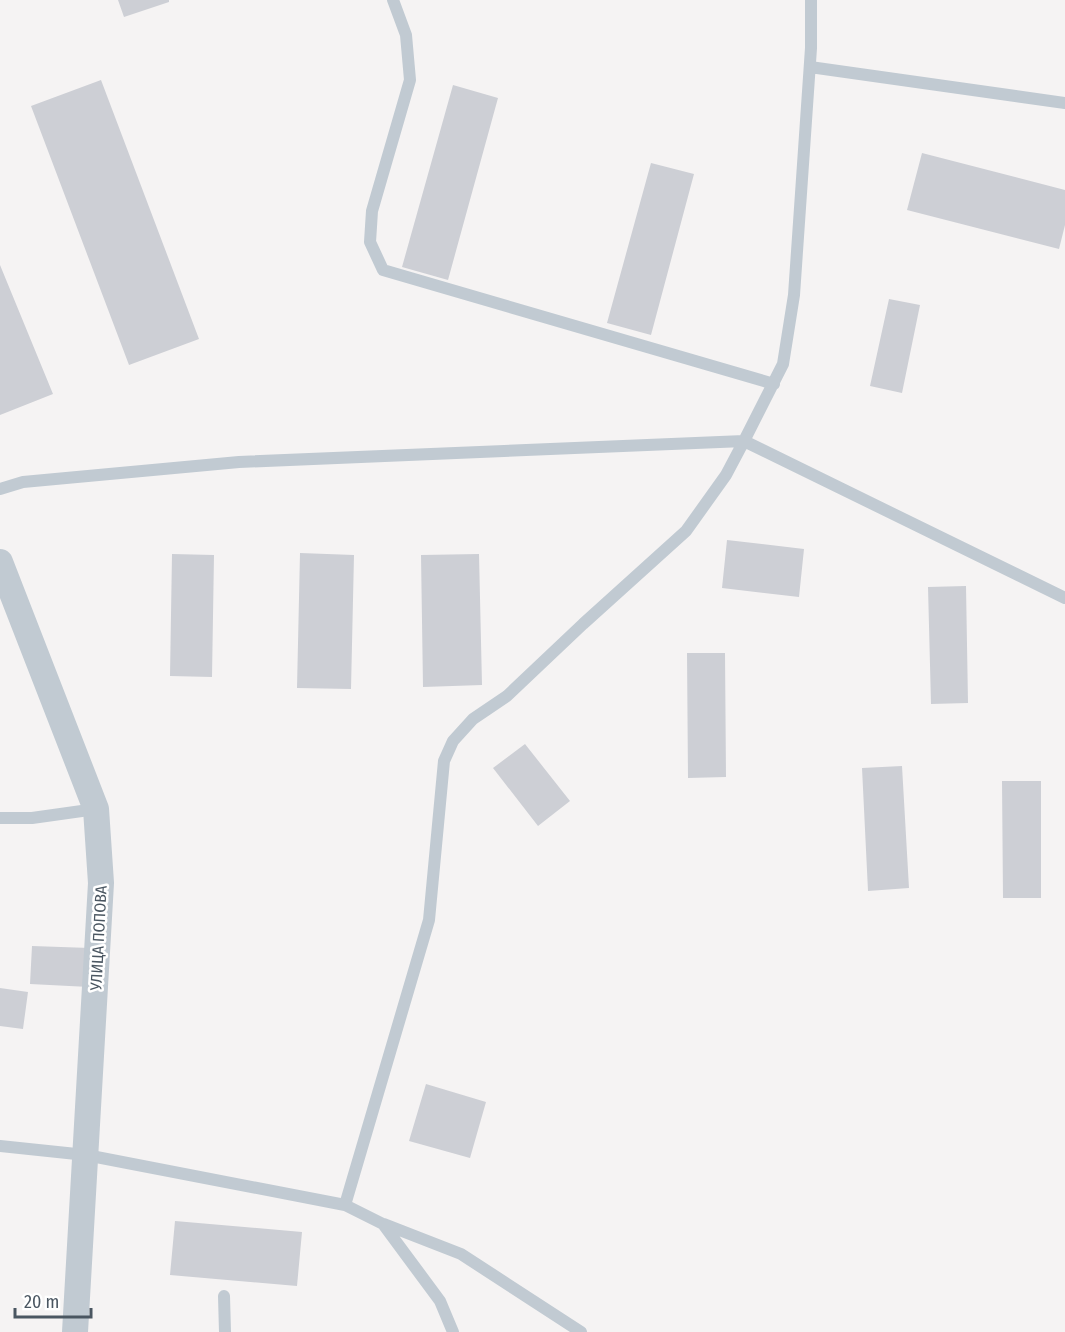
<svg xmlns="http://www.w3.org/2000/svg" width="1065" height="1332" viewBox="0 0 1065 1332" font-family="'Fira Sans Condensed',sans-serif">
<rect width="100%" height="100%" fill="#f5f3f3"/>
<path fill="#cdcfd5" d="M118,0h51v2l-45,15z
M101,80l98,259 -70,26 -98,-259z
M453,85l45,13 -50,182 -46,-13z
M922,153l143,37v35l-6,24 -152,-39z
M651,163l43,11 -43,161 -44,-12z
M0,265l53,129 -53,21z
M889,299l31,6 -18,88 -32,-7z
M727,540l77,9 -5,48 -77,-9z
M300,553l54,2 -3,134 -54,-1z
M172,554l42,1 -2,122 -42,-1z
M479,554l3,131 -59,2 -2,-132z
M966,586l2,117 -37,1 -3,-117z
M687,653h38l1,124 -38,1z
M525,744l45,57 -32,25 -45,-58z
M902,766l7,122 -41,3 -6,-123z
M1002,781h39v117h-38z
M32,946l58,2 -1,39 -59,-3z
M0,988l28,4 -5,37 -23,-3z
M426,1084l60,18 -16,56 -61,-17z
M175,1221l127,11 -5,54 -127,-11z"/>
<g fill="none" stroke-linecap="round" stroke-linejoin="round">
<path stroke="#c1cad2" stroke-width="12" d="M393,0l13,35 4,45 -38,131 -2,31 13,28 391,114
M810,67l255,36
M0,489l23,-7 216,-20 505,-21 39,-77 11,-69 17,-247v-48
M0,818h32l64,-9
M0,1146l86,9 259,50 38,19 57,77 13,31
M345,1205l84,-285 15,-159 9,-20 20,-22 34,-23 76,-72 103,-93 40,-56 18,-34 321,157
M384,1224l77,30 120,78
M224,1296l1,36"/>
<path stroke="#c1cad2" stroke-width="26" d="M0,562l96,247 5,74 -26,449"/>
</g>
<g text-anchor="middle" stroke-width="5" stroke-linejoin="round" paint-order="stroke">
<g font-size="16" fill="#4a5661" stroke="#fff">
<text transform="translate(98 938) rotate(-87)" y="6">УЛИЦА ПОПОВА</text>
</g>
</g>
<path d="M15 1308v9h76v-9" fill="none" stroke="#4a5661" stroke-width="3"/>
<text x="24" y="1308" font-size="18" fill="#4a5661" stroke="#ffffff" stroke-width="4.5" paint-order="stroke">20 m</text>
</svg>
